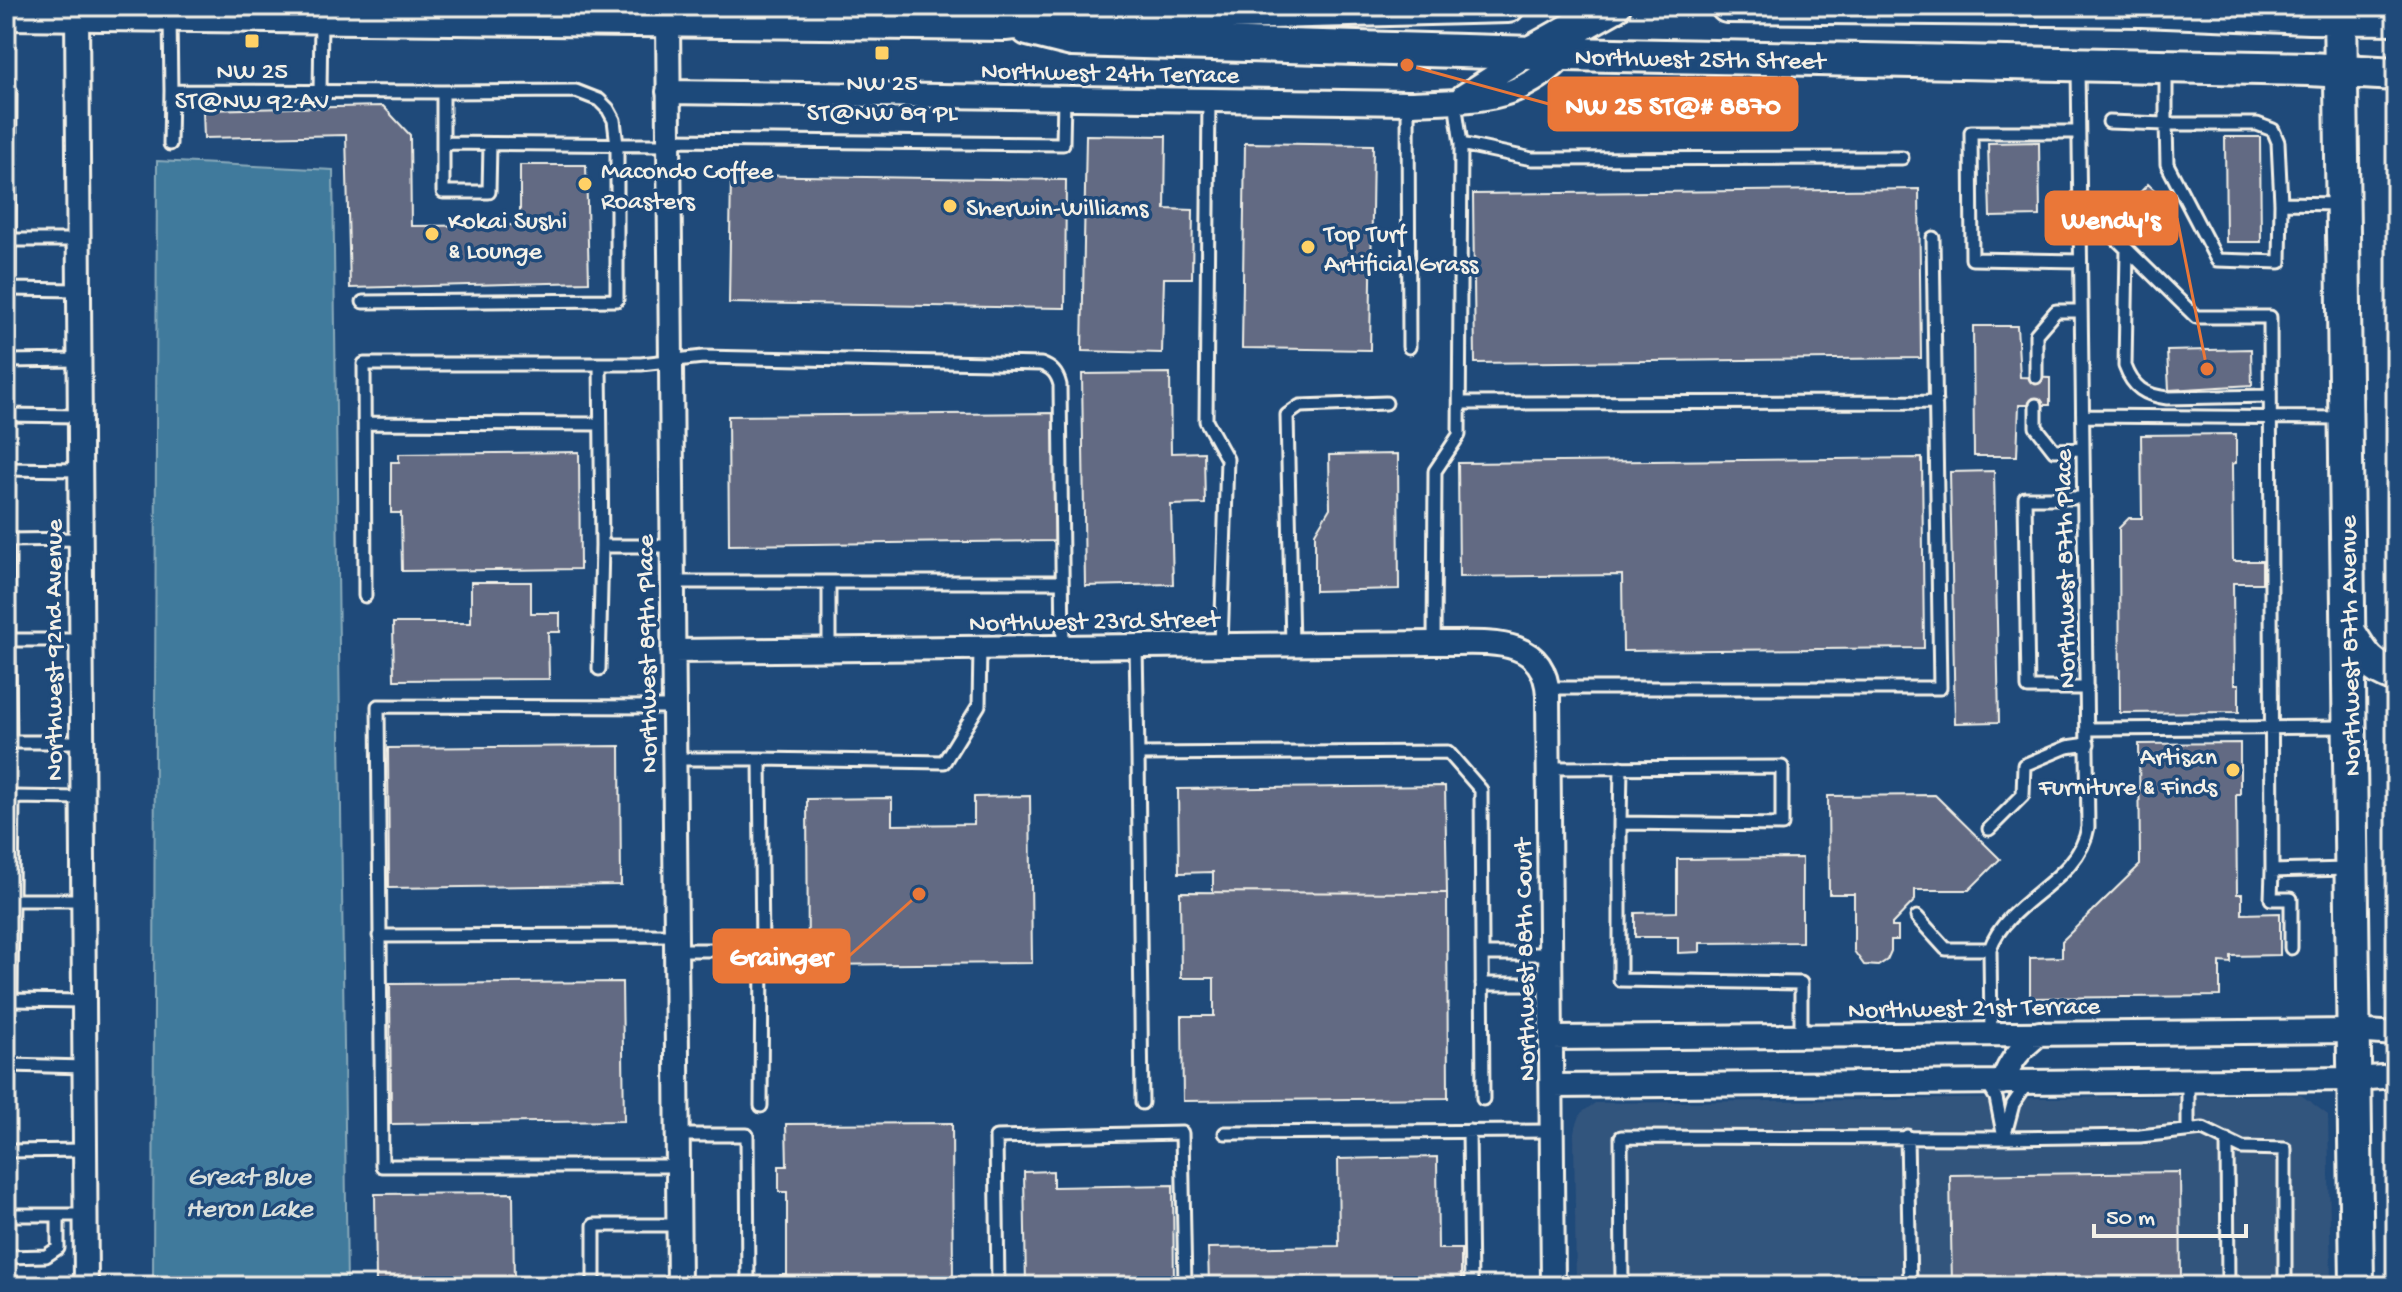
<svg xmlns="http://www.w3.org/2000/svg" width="2402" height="1292" viewBox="0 0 2402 1292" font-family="'Gochi Hand',sans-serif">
<rect width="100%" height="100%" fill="#1f4a7a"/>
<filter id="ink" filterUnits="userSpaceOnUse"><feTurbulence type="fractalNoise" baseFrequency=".0125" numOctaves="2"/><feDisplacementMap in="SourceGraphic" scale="16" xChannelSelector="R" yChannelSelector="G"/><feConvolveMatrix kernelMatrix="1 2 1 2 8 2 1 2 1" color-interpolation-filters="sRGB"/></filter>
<g filter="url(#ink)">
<path fill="#33547d" d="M2301,1095l27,20 3,171h-755l-2,-154 7,-19 14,-10z"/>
<path fill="#417a9c" stroke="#89aaba" stroke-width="2" d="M157,161l176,9 14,1116h-194z"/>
<path fill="#626b83" stroke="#f4f1e8" stroke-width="2" d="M383,106l27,29 1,91 109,-1v-60h66l3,117 -239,6 -4,-153 -142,3 -1,-28z
M1086,135l80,1 -1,73 28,1 -1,68h-28l-2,75 -80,-2z
M2225,137h35l1,105h-35z
M2039,142l1,74 -50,1 -2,-74z
M1245,143l128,2 -3,205 -128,-2z
M731,175l335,5 -1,128 -336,-5z
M2148,184l25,23 -15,16 -25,-23z
M1919,189l2,169 -446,5 -2,-169z
M1973,326h44l3,51 30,1v27h-31l-2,51h-43z
M2251,349l1,36 -83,5 -2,-39z
M1170,373l1,80 33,-1 1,52 -34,1 2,79 -88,2 -3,-212z
M1055,413l1,128 -327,4 -1,-129z
M2236,434v29l-4,1 1,97h29v22h-29l1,101h5v28l-119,1 -1,-185 10,-10h13l-1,-83z
M579,452l1,117 -178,2 -1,-58h-10v-51h8v-8z
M1398,454l1,135 -84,2v-58l15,-25 -1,-53z
M1922,458l2,190 -301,3 -1,-76 -163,2 -1,-114z
M1994,471l5,251 -44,1 -5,-251z
M471,582h60v31h29v19h-12l1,47 -155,1 -1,-57h78z
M2240,743v51h-4l1,100h5v20l38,-1v42l-49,1v7l-11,-1v34l-190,2v-40l32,-1v-16l78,-76 -1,-121z
M620,746l1,139 -232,3 -1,-140z
M1445,786l2,107 -234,-1v-20l-34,1 -1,-84z
M1935,795l65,64 -31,31h-54v10l-23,24v3h6v13h-7v11l-4,9 -9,6 -14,-1 -10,-14v-57h-25l-1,-98z
M1030,796l2,167 -224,2 -1,-166 85,-1v27l82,-1v-27z
M1802,858v84l-102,1v9l-22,1v-16h-43v-24l42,-1v-53z
M1180,892l267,1 1,205 -265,3 -1,-85h32v-38h-33z
M622,982l2,139 -233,3 -1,-140z
M952,1123l1,163h-173v-11h7v-83h-8v-26h8l-1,-42z
M1437,1157l1,92h23v37h-61v-5h-38v5h-153l-1,-38 131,-2 -1,-87z
M1053,1171v16l120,-2 1,101h-148l-2,-114z
M2180,1172l1,114h-229l-2,-111z
M513,1193l1,93h-138l-1,-92z"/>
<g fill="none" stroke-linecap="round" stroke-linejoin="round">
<g stroke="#f4f1e8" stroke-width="17">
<path id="lane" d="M170,17l1,74 272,1
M2166,69v55h91l16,6 5,12 3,61 57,1
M6,91h4l-1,198 68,1
M320,92l1,-71
M1209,100l-3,321 21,38 -6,187
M1408,103l1,244
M2109,122l57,2 1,40 50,96 63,2 1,-59
M2078,132h-107l1,127 108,2
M669,140l394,4 1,-46
M443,143v49h46l1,-48
M170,144l1,-53
M1461,144l71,15 370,-1
M2079,202l117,115h74l2,554 76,-2
M9,240h68
M2127,249l-2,117c8,22 20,29 42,32l103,-2
M363,302l254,-2v-155l-3,-25 -6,-11 -9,-9 -23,-9 -133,1v51l226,2
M6,361l72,-1
M600,364h41l62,-7 338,7c11,4 16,9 19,21l3,263
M2036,377v-43l20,-23h25
M1460,403l476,-1
M2036,405v22l18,23 29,-1
M6,415l72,1
M2083,416l261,2
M364,423l236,1
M6,469l73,1
M2084,498h-59l3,190h59
M80,539l-73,1 3,202h71
M673,582h388
M829,582v68
M365,596l-1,-232h236l2,182
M9,640h72
M1434,643l1,-172 24,-36 2,-291 -6,-43
M1292,645l-5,-230 13,-9 86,-3
M1136,646l2,108
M599,669l3,-123h71
M1548,688h392l-7,-450
M674,707l-296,-1 4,460h296
M2088,729l259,-2
M675,759h85
M1548,768l234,-1v58l-162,-2v157l181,3v53
M81,798l-68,-1 -2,203 73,1
M1620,823l1,-56
M1989,829l34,-34 1,-30 43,-18 21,-3
M2272,871l-1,28h20v49
M12,900h70
M1917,917l29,32h44
M379,936l296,-1
M675,950h87l-1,156
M762,950l-2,-191 184,3 35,-57 1,-56
M1482,954h69
M1482,984h69
M1991,1034l-1,-85c18,-51 89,-67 98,-122l-10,-758
M10,1065l74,2
M2188,1081v48
M1987,1083l9,15 7,35
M1142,1103l-4,-349 310,-2 33,38 2,309
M1469,1131l2,155
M1225,1133l328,-2
M678,1135h69l1,151
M1907,1136l3,150
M2004,1138l9,-34 15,-22
M2227,1140l1,146
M6,1151l79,-1
M6,1215h52
M6,1257l40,-1 12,-8v-33h28
M594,1286v-61h85
M998,1286l-2,-149 186,-4 3,153
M1622,1286l-1,-149 383,1 136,-2 63,-7 39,19 43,1v137"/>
</g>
<g stroke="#f4f1e8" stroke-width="28">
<path id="street" d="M77,13l9,1273
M668,21l11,1265
M668,92l740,11c65,-3 110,2 158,-49
M1463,96l67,-43
M673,651l761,-8c47,1 110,-11 114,52l5,591
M1552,1038l802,-7 42,3
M2002,1083c8,-23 19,-35 38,-50
M1552,1086l803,-7 41,-3"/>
</g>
<g stroke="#f4f1e8" stroke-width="38">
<path id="secondary" d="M1727,6l415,4 167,7 87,1
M2340,6l17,1280
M6,13l999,11 66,-7 437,-11
M1028,29l44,11 494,14 743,15 87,5
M1530,53l84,-47
M2349,632c14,24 20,35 47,44"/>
</g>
<use href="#lane" stroke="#1f4a7a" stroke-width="11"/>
<use href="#street" stroke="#1f4a7a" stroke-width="22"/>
<use href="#secondary" stroke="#1f4a7a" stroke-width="32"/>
</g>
</g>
<g fill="#ffd166" stroke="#1f4a7a" stroke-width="3">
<rect x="244" y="33" width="16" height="16" rx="4"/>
<rect x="874" y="45" width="16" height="16" rx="4"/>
<circle cx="585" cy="184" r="8"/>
<circle cx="950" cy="206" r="8"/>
<circle cx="432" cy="234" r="8"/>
<circle cx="1308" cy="247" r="8"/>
<circle cx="2233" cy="770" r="8"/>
</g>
<g text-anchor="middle" stroke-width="7" stroke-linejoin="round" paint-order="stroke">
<g font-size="26" fill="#f4f1e8" stroke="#1f4a7a">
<text transform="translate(1700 57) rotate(1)" y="9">Northwest 25th Street</text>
<text transform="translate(1110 71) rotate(1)" y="9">Northwest 24th Terrace</text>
<text transform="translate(2063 569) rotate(-91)" y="9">Northwest 87th Place</text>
<text transform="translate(1094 619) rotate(-1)" y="9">Northwest 23rd Street</text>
<text transform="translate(2348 646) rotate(-91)" y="9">Northwest 87th Avenue</text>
<text transform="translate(52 650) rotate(-90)" y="9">Northwest 92nd Avenue</text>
<text transform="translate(645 654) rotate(-91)" y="9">Northwest 89th Place</text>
<text transform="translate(1523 960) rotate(-91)" y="9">Northwest 88th Court</text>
<text transform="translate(1974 1006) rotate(-1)" y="9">Northwest 21st Terrace</text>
</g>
<g font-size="26" fill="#f4f1e8" stroke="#1f4a7a" text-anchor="start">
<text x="252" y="78" text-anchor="middle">NW 25<tspan x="252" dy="30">ST@NW 92 AV</tspan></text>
<text x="882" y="90" text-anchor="middle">NW 25<tspan x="882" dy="30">ST@NW 89 PL</tspan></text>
<text x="601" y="178">Macondo Coffee<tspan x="601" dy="30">Roasters</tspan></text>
<text x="966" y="215">Sherwin-Williams</text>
<text x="448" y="228">Kokai Sushi<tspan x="448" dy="30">&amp; Lounge</tspan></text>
<text x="1324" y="241">Top Turf<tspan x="1324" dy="30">Artificial Grass</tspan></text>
<text x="2217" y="764" text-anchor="end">Artisan<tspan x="2217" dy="30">Furniture &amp; Finds</tspan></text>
</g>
<g font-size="28" font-style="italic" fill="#d9dfdd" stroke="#1f4a7a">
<text x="249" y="1184">Great Blue<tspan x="249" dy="32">Heron Lake</tspan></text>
</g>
</g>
<path fill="none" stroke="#ea7738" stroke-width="3" d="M1407 65L1549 104M2207 369L2177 218M919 894L849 956"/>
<g fill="#ea7738" stroke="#1f4a7a" stroke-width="3">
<circle cx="1407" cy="65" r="8"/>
<circle cx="2207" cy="369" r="8"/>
<circle cx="919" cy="894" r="8"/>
</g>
<g fill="#ea7738" stroke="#ea7738" stroke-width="3">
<rect x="1549" y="78" width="248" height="52" rx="8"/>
<rect x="2046" y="192" width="131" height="52" rx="8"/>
<rect x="714" y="930" width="135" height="52" rx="8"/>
</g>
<g font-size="28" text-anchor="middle" font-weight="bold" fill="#fff">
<text x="1673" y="114">NW 25 ST@# 8870</text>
<text x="2111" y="228">Wendy's</text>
<text x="781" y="965">Grainger</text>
</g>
<rect width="2402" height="1292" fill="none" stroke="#1f4a7a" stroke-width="32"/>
<rect x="16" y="16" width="2370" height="1260" fill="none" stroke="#f4f1e8" stroke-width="3" filter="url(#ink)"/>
<path d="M2094 1224v12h152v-12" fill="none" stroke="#f4f1e8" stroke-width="4"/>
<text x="2106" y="1224" font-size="24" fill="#f4f1e8" stroke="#1f4a7a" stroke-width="6" paint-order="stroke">50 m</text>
</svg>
